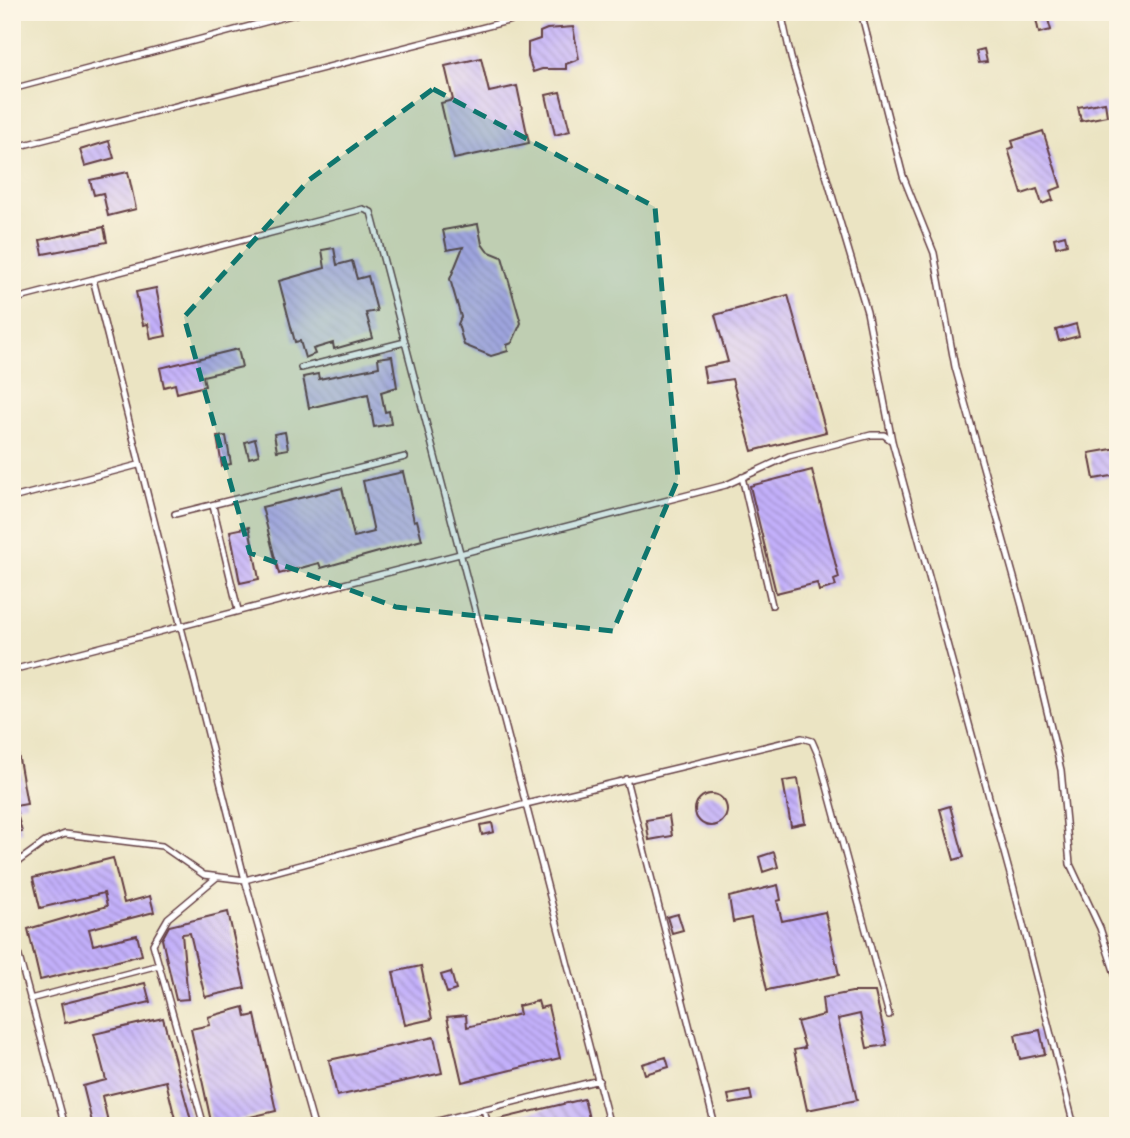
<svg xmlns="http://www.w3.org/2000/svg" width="1130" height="1138" viewBox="0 0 1130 1138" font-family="Delius,sans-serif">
<defs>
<pattern id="building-back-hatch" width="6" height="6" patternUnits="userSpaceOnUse" patternTransform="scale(1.75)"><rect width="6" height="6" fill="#c3b0fb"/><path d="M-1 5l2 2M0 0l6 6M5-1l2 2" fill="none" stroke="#a08fcb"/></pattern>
</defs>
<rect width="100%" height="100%" fill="#fcf5e5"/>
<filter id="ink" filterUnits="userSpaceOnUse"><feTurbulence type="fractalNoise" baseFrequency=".0143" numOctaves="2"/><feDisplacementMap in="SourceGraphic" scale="14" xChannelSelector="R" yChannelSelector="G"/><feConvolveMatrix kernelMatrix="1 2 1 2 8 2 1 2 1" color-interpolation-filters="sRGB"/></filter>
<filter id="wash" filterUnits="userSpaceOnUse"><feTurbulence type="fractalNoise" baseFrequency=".00686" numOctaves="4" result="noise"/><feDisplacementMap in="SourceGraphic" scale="28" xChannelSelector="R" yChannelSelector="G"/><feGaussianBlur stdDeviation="1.57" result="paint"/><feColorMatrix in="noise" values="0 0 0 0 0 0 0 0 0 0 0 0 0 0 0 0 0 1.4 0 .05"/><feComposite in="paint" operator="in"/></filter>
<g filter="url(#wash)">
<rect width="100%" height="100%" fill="#ebe4c3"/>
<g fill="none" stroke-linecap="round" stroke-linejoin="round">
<path stroke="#6ec2ea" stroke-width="3.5" d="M12,1123l1,3"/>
</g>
<g id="blocks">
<path fill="url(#building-back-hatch)" d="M1047,16l4,14 -12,3 -3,-14z
M573,27l6,32 -13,5v5h-24l-9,3 -5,-15v-14l12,-4v-7l7,-3z
M984,49l3,13 -8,1 -3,-12z
M481,58l8,34 28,-6 12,57 -75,16 -13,-56 12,-3 -8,-34z
M560,92l10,39 -15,4 -9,-40z
M1105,102l2,14 -26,5 -3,-14z
M1043,131l18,56 -11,4 3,9 -11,4 -5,-15 -15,5 -14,-45 6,-2 -2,-6z
M109,141l5,17 -29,8 -5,-16z
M128,172l8,37 -28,7 -5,-23 -9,2 -4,-15z
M478,224l4,20 5,7 15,6 19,66 -9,20 -5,2 1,6 -17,5 -27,-11 -6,-21 3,-7 -11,-38 13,-32 -16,3 -4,-20z
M104,227l3,15 -64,12 -3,-14z
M1065,235l2,9 -11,3 -2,-9z
M334,248l3,17 15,-4 5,18 11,-3 9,35 -11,2 7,25 -39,11 -1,-6 -20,6 2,5 -10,4 -5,-17 -5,1 -16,-61 46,-13 -3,-18z
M156,288l10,48 -15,3 -3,-15 -5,1 -7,-33z
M788,295l38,137 -74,19 -20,-72 -26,4 -3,-16 25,-5 -13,-47z
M1076,324l3,12 -20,5 -3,-11z
M238,349l4,18 -39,9 2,10 -28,7 -2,-9 -11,3 -4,-19z
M392,356l5,31 -16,5 4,20 4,-1 2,13 -17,3 -6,-33 -59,14 -6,-31 15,-3 1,5 60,-12 -1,-9z
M285,432l3,17 -11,2 -3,-17z
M226,436l5,28 -9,2 -5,-29z
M255,439l4,16 -10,3 -4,-16z
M1118,448v27l-24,4 -5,-26z
M812,470l27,108 -5,2 2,6 -17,5 -2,-8 -41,10 -26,-107z
M403,472l11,49 3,-1 5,20 -101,28 -2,-5 -40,11 -17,-67 80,-19 12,49 20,-5 -11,-51z
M249,527l10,52 -19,4 -10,-52z
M12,748h5l10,56 -12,2 7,26 -10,2z
M798,779l7,44 -14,3 -8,-45z
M695 810a16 16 0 1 1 32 0a16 16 0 1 1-32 0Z
M950,806l14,51 -10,3 -14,-51z
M669,816l3,20 -23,4 -3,-20z
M492,823l2,9 -12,3 -2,-10z
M774,852l4,15 -15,5 -4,-15z
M113,858l11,45 26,-7 4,16 -65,17 4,16 44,-10 5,20 -102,25 -12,-51 79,-23 -3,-13 -64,15 -7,-30z
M778,885l3,15 -4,1 5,20 43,-9 14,63 -72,15 -16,-72 -18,4 -4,-25z
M228,912l17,76 -40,9 -15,-64 -8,1 6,65 -12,1 -14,-61 7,-13z
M678,914l5,16 -11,3 -5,-16z
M421,966l11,53 -27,6 -12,-53z
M451,972l5,18 -9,3 -6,-18z
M145,983l5,19 -85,21 -4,-19z
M852,992h23l12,53 -20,3 -7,-34 -22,5 19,81 -50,10 -13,-60 11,-2 -8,-26 27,-7 -2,-17z
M538,1001l2,7 8,-2 12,52 -98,24 -15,-65 19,-2 1,12 53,-13 -2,-8z
M244,1007l2,10 9,-2 21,96 -64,15 -21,-97 19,-4 -2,-8z
M163,1018l28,102 -15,3 -10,-42 -64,15 7,30h-16l-10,-40 23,-6 -12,-46z
M1040,1030l5,24 -25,5 -5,-24z
M434,1037l8,36 -105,23 -8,-36z
M666,1057l3,10 -24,7 -3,-10z
M750,1091l2,9 -22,4 -2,-9z
M584,1099l7,27h-98l-1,-5z"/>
</g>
</g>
<g filter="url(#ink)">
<use href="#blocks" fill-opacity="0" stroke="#623d42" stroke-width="2"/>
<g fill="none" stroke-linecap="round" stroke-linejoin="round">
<g stroke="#623d42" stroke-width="8">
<path id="lane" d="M781,12l10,46 76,254 25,129 122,448 60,237
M861,12l42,164 31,77 21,114 67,239 39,164 9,94 30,64 18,55
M12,89l291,-77
M12,148l531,-136
M93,279l152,601 69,246
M12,300l351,-91 8,3 239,914
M301,368l104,-26
M742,477l30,128
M12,498l126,-33
M213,506l25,104
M175,514l230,-57
M12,670l714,-185 63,-29 82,-21h13l8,6
M626,779l89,347
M12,866l33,-24 20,-8 97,12 42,29 41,5 281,-76 276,-66 10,3 7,16 70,258
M12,931l53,195
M30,999l129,-34
M484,1109l4,17
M204,1126l-51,-182 15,-26 49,-41
M273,1126l8,-2
M419,1126l180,-46"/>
</g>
<use href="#lane" stroke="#fff" stroke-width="5"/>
</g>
</g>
<path fill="#0f766e" fill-opacity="0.2" stroke="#0f766e" stroke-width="5" stroke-dasharray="14 9" stroke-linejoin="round" d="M433,89l222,118 23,272 -65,152 -217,-24 -146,-54 -66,-236 125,-137z"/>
<rect width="1130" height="1138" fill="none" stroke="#fcf5e5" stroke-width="42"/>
</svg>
